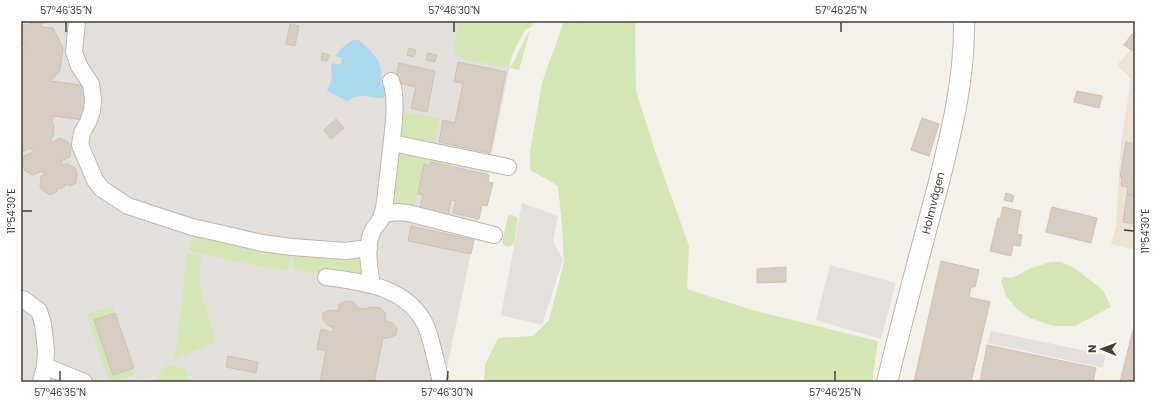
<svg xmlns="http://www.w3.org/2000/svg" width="1156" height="403" viewBox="0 0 1156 403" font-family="Poppins,sans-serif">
<rect width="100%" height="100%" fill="#f4f0ea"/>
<path fill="#e3dfdb" d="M21,21h507l-13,21 -71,340h-423z"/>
<path fill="#ece3d4" d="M1135,45v205l-24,-6 5,-18 5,-84 10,-63 -14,-14z"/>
<path fill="#d5e6b5" d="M456,21h77v2l-2,4 -6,3 -2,3 -17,34h-2l-41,-8 -7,-4 -3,-8 5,-21z
M564,21h71l1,70 20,63 33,92 -2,43 65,21 126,31 -6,41h-388l1,-17 13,-27 35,-2 16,-16 15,-58 -2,-36 -4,-40 -28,-16v-19l12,-68z
M530,31l-11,39 -8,-2 -1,-1c8,-11 12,-25 20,-36z
M404,112l35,6 -5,27 -31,-7 -4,-6 1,-16z
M398,152l56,8 -1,7 -22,-5 -1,4 -6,-2c-3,13 -5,34 -13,44l-22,-2z
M512,215l5,2 1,1 -4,25 -4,4 -5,-1 -3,-3 6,-27z
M194,233l97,21 -3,16 -22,-2 -76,-17 -1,-2z
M293,252l71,5v18l-61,-3c-13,-3 -10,-8 -10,-20z
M187,253l14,3 -2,25 2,12 14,45v4l-41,17 7,-48z
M1051,262h9l13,5 30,23 8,17 -36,19h-22l-23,-8 -13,-9 -11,-13 -5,-14 2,-5 9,1 19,-10z
M112,306l3,7 -21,8 19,54 18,-6 3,6 -21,6h-2l-3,-3 -21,-61 3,-5z
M168,365l16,3 5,9 1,5h-34l6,-13z"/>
<path fill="#e3e0de" d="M522,203l36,13 -5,26 10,18 -21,65 -41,-10z
M830,265l66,18 -15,56 -65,-19z
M991,331l114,24 -2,13 -115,-25z"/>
<path fill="#aad9ed" d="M354,40h5c16,15 25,21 22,45l4,1 -1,12c-15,1 -23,-7 -37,3l-20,-10 5,-13 -1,-13 2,-2 7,2 2,-7 -7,-2c5,-6 11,-13 19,-16z"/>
<path fill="#d8cdc3" stroke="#cfc1b3" d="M30,21h14l-3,4 2,2 10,1 10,20 -3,22 -9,11 37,5 -4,34 -31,-4 -1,7 2,4 -1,10 -3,2 2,3 9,-4 8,5 2,4 -1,10 -9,4 2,4 4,-1 8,4 2,5 -1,10 -6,3 -4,-2 -1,2 -4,3 -3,-1 -1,4 -7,3 -8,-5 -2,-4 1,-10 4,-1 -3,-4 -9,4 -8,-4 -2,-5 1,-10 9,-4 -2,-4 -9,4h-1v-102h3l1,-4 -4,-1v-20h8l2,-1z
M290,24l9,2 -4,20 -9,-2z
M1132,34l3,2v12l-2,3 -9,-6z
M409,48l7,2 -2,7 -7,-2z
M322,53l7,2 -2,6 -6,-1z
M428,53l9,2 -2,7 -9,-2z
M458,62l48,10 -16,81 -51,-11 4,-22 12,3 8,-40 -9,-1z
M399,63l36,8 -8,41 -16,-4 5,-21 -21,-5z
M1077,91l25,5 -3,12 -25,-6z
M922,118l17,6 -10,32 -18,-6z
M336,119l8,9 -13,11 -7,-9z
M1126,142l9,2v52l-8,-2 1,-7 -7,-1 1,-9h-2z
M431,162l58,13 -1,7 5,1 -6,23 -5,-1 -3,14 -26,-6 3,-12 -5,-1 -3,15 -28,-7 3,-13 -5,-1 6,-30 6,2z
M1006,193l8,3 -2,6 -8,-2z
M1127,194l8,2v28l-12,-2z
M1003,207l18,4 -4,23 5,1 -2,11 -7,-1 -2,11 -21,-5 8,-33 2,1z
M1052,207l45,11 -6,25 -45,-11z
M411,226l63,14 -3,14 -63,-13z
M941,261l38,9 -4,17h-4l-2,10 21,5 -19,80h-57z
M786,267v15l-29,1v-14z
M347,301l6,1 6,6 7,1 6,-2 8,1 6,6 -1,7 7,2 5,5 -1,7 -8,3h-5l-9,44h-54l6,-31 -9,-2 4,-20 11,3 2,-5h-4l-7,-7v-7l8,-3 7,1 1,-7z
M115,313l19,55 -21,7 -19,-55z
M1135,322v60h-15z
M987,345l109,23 -3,14h-113z
M228,356l30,6 -2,11 -30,-6z"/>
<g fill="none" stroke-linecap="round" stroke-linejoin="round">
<g stroke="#bfb6ac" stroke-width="18">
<path id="minor" d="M77,21l-3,31 5,14 12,18 2,15 -1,12 -4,11 -6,11 -2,12 15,35 7,9 26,17 64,21 27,6 43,10 30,4 53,4 24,-3
M392,143l116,24
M383,214l15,-2 10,1 86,22
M326,277c38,5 82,10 100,49 7,17 10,38 15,56
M372,285c-3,-16 -7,-41 1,-55 1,-3 4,-5 6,-8 4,-6 5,-13 6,-20 2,-18 4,-35 6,-53 2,-20 7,-50 0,-68
M23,299l16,12 4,13 3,26 -1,16 -4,16
M45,366l39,16"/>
</g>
<g stroke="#bfb6ac" stroke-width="22">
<path id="tertiary" d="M887,382l8,-32c14,-56 29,-112 44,-168 13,-52 26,-106 25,-161"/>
</g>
<use href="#minor" stroke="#fff" stroke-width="16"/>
<use href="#tertiary" stroke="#fff" stroke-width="20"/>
</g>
<path fill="none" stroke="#474038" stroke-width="1.5" d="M66,32v-10M454,32v-10M841,32v-10M22,211h10M1124,230l10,1M60,381v-10M447,381l1,-10M835,381v-10"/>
<g text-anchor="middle" stroke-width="4" stroke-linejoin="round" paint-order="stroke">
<g font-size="11" fill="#474038" stroke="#fff">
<text transform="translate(933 203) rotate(-76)" y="4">Holmvägen</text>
</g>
</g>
<rect width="1156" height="403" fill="none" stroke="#ffffff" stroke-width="44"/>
<g transform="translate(1102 349) rotate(271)" stroke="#ffffff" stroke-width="3" paint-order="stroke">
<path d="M0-3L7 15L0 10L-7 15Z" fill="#474038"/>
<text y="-6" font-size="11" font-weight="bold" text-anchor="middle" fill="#474038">N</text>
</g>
<rect x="22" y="22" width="1112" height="359" fill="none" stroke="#474038" stroke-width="1.5"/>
<g font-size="10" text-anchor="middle" fill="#474038">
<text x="66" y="14">57°46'35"N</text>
<text x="454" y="14">57°46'30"N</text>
<text x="841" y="14">57°46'25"N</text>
<text transform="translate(11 211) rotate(-90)" y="4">11°54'30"E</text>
<text transform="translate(1145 231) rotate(-90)" y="4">11°54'30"E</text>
<text x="60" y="396">57°46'35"N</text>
<text x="447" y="396">57°46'30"N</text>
<text x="835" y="396">57°46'25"N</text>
</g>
</svg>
